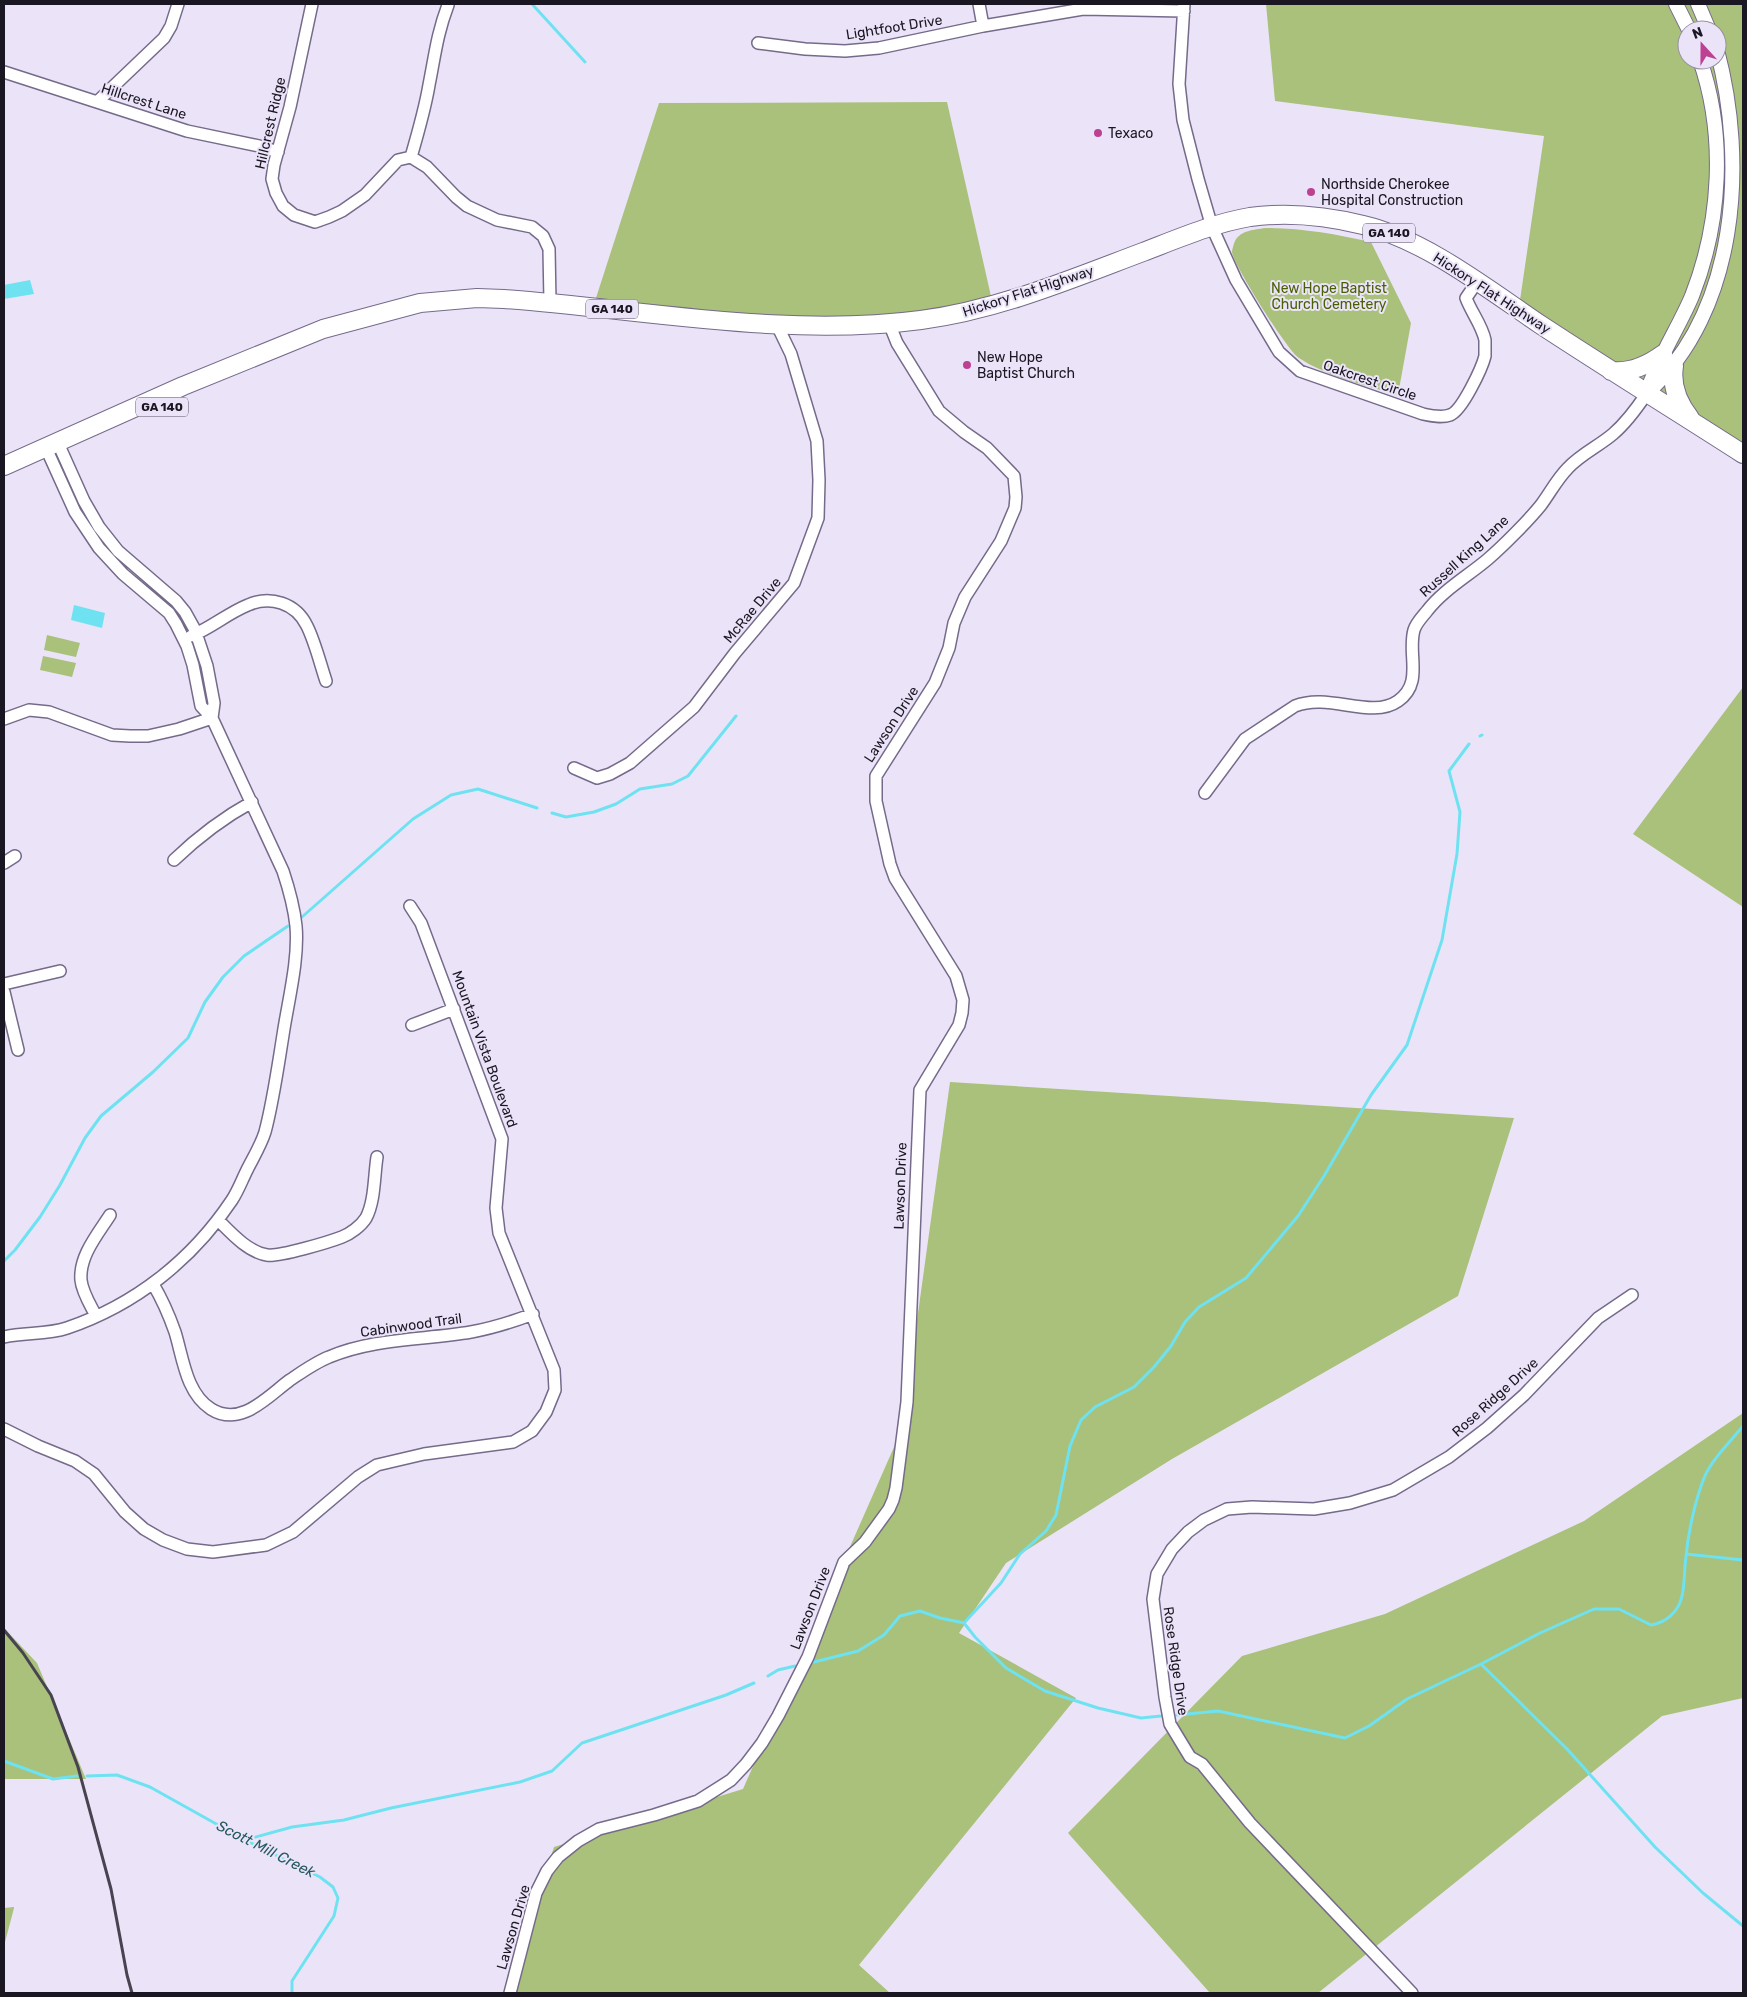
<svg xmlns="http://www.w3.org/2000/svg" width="1747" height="1997" viewBox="0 0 1747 1997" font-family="Rubik,sans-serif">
<rect width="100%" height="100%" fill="#ebe4f9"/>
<path fill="#a9c17a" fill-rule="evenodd" d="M1266,4h477v445l-96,-56 -127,-93 24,-164 -269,-35zM1687,30h30v30h-30z
M947,102l46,203 -113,24 -285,-28 64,-198z
M1265,228c37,0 70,6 106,14l40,81 -13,72c-31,-9 -72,-19 -99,-37 -11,-6 -66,-94 -67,-106 0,-2 2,-9 3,-11 6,-11 19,-11 30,-13z
M47,635l33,8 -4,14 -32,-7z
M43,656l33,7 -4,14 -32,-7z
M1743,687v220l-110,-73z
M950,1082l564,36 -56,178 -286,163 -166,104 -47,70 117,65 -217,267 31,28h-382l46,-146 189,-58 159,-360z
M1743,1413v285l-81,18 -344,277h-108l-142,-160 174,-177 143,-42 199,-93z
M4,1628l33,35 49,116h-82z
M14,1907v1l-10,38v-38z"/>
<path fill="#6ee2f1" d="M30,280l4,14 -30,5v-14z
M74,605l31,8 -3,15 -31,-8z"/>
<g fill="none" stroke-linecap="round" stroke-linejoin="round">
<path stroke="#6ee2f1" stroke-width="3" d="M532,4l53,58
M1480,736l2,-1
M552,813l14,4 28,-5 22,-8 24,-15 32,-5 16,-8 48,-60
M302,917l111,-98 38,-24 27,-6 59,19
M4,1261l11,-11 25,-33 20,-32 25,-47 16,-22 52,-44 35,-34 17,-36 18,-25 21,-21 44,-30
M1686,1554l57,6
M964,1623l37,-40 19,-29 26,-23 10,-16 14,-69 11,-26 14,-13 39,-20 20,-20 17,-21 14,-24 14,-15 47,-29 52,-62 26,-40 47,-81 36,-50 35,-105 15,-86 3,-42 -11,-41 20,-27
M814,1662l44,-11 26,-16 16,-19 20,-5 20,7 24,5 11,14 31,31 39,23 53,17 43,10 20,-2
M1481,1664l87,86 87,97 48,46 40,33
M768,1676l10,-6 17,-4
M1177,1715l41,-4 127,27 24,-12 38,-27 74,-35 59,-31 54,-24h25l32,16c15,-2 28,-14 31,-29 3,-12 2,-27 4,-39 2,-24 9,-56 18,-79 8,-19 26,-36 39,-52
M4,1761l49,18 24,-3
M87,1776l30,-1 33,12 95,53 75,37 13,10 5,11 -4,18 -42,65v12
M245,1840l47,-13 52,-7 47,-12 129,-26 32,-11 30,-28 144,-48 28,-12"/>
<g stroke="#756a8a" stroke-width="14">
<path id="minor" d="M312,4l-22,103 -16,58 -2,14 4,14 7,13 11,9 21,7 14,-5 13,-6 23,-16 33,-35 13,-3c7,-24 14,-48 18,-72 6,-30 8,-51 19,-80
M979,4l4,22
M1184,4l-5,80 4,36 15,59 14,48 24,53 43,72 21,19 123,43c9,2 19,4 27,1 12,-4 32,-47 35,-59 0,-5 0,-11 0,-16 -3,-15 -14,-28 -19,-42l11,-16
M758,43l47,6 40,2 34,-3 104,-22 100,-17 101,2
M4,72l183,59 72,15 19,6
M97,102l67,-64 7,-12 7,-22
M411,157l16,10 29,30 11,9 30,14 35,7 11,9 6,13 1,53
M58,443l26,58 15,26 19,24 58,50 9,11 10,18 12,36 7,37 -2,15
M191,636c20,-8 37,-23 57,-31 22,-10 48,-2 59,21 8,16 13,37 19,55
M4,719l25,-9 20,2 63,23 18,1h18l31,-7 33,-11
M574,768l23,10 13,-4 20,-11 64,-56 41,-54 59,-70 24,-65 1,-38 -2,-39 -26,-87 -14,-29
M1205,793l40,-54 50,-33c34,-14 76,14 103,-5 26,-18 9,-47 16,-71 2,-7 9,-14 13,-19 16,-21 41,-35 61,-52 15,-13 40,-38 53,-54 9,-12 16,-26 27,-37 13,-14 31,-22 45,-34 14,-12 24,-26 34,-41
M174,860c25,-24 47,-41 78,-58
M4,863l11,-7
M4,984l56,-13
M4,992l14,58
M412,1025l42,-16
M218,1220c13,13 30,32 49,35 12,2 62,-13 75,-18 8,-3 19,-11 24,-19 9,-17 8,-42 11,-61
M153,1284c9,15 16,31 22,48 8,26 11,61 36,77 30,19 57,-13 79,-29 12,-8 26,-18 39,-23 45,-19 95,-17 142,-25 22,-4 41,-10 62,-18
M96,1316c-5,-10 -14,-24 -15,-36 -2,-24 17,-46 29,-65
M4,1337c21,-5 42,-2 63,-9 68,-23 125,-68 165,-128 6,-9 10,-20 15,-30 6,-12 14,-25 18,-38 8,-30 13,-66 18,-97 5,-34 16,-75 13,-109 -2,-19 -7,-37 -13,-55l-71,-153 -11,-12 -8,-41 -6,-19 -11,-22 -7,-11 -46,-39 -24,-26 -24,-36 -29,-64
M4,1429l34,17 37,15 19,13 31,38 19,17 19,11 24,9 26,3 53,-7 27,-13 65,-55 19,-12 47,-11 89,-12 19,-11 14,-19 9,-22 -1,-20 -55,-137 -3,-25 6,-69 -81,-216 -11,-17
M510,1993l26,-100 11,-22 11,-14 20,-16 21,-12 55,-14 44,-14 33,-21 15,-16 16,-21 16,-27 30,-59 36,-95 21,-20 24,-33 4,-9 3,-12 11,-86 13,-312 39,-65 3,-12 1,-13 -7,-24 -61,-98 -5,-14 -14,-63v-25l59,-93 14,-35 5,-25 11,-26 36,-56 14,-33 1,-11 -2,-21 -27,-28 -23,-16 -25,-21 -42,-68 -8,-20
M1412,1993l-162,-170 -48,-59 -12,-7 -20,-33 -5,-27 -12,-98 4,-25 15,-25 16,-17 16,-12 23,-11 25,-2 62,2 36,-6 43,-13 56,-33 38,-29 37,-33 74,-77 34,-23"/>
</g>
<g stroke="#756a8a" stroke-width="16">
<path id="tertiary" d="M1676,4l13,26
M1698,4l11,26
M1647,392c11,-34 31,-63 45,-96 29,-74 34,-161 8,-236
M1647,393c91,-82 100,-231 70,-343"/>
</g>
<g stroke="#756a8a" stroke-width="20">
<path id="primary" d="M1674,366c-3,19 4,37 16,52
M1611,371c19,2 37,-6 52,-17
M4,466l179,-80 140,-57 97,-26 57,-5 27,1c137,10 280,39 417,21 77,-10 150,-41 222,-68 34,-13 71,-29 107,-35 37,-5 77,-1 113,8 61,14 126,65 178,100 67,44 135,86 202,129"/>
</g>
<use href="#minor" stroke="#fff" stroke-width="11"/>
<use href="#tertiary" stroke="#fff" stroke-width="14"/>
<use href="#primary" stroke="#fff" stroke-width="18"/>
<path stroke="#484351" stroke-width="3" d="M4,1630l19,23 28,42 27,72 33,122 16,86 5,18"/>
</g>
<g fill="#bc4192" stroke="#ebe4f9" stroke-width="2">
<circle cx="1098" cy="133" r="5"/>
<circle cx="1311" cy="192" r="5"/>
<circle cx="967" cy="365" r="5"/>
</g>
<g text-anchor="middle" stroke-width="4" stroke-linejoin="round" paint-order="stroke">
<g fill="#ebe4f9" stroke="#595462" stroke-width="1">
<rect x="1363" y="223.5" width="52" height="19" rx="4"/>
<rect x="586" y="299.5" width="52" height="19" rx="4"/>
<rect x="136" y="397.5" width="52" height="19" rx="4"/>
</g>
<g font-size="12" font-weight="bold" fill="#1a1622">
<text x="1389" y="237">GA 140</text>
<text x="612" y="313">GA 140</text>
<text x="162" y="411">GA 140</text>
</g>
<g font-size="14" fill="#1a1622" stroke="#ebe4f9">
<text transform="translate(894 27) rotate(-9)" y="5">Lightfoot Drive</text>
<text transform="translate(144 101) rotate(18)" y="5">Hillcrest Lane</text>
<text transform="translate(270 123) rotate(-77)" y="5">Hillcrest Ridge</text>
<text transform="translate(1028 291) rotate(-18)" y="5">Hickory Flat Highway</text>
<text transform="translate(1492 293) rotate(33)" y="5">Hickory Flat Highway</text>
<text transform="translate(1370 380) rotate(19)" y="5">Oakcrest Circle</text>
<text transform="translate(1464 556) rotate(-42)" y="5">Russell King Lane</text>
<text transform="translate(752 610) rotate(-50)" y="5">McRae Drive</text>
<text transform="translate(891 724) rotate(-57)" y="5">Lawson Drive</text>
<text transform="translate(485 1049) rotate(70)" y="5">Mountain Vista Boulevard</text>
<text transform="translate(900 1186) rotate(-88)" y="5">Lawson Drive</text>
<text transform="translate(411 1325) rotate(-8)" y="5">Cabinwood Trail</text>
<text transform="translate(1495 1397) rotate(-42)" y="5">Rose Ridge Drive</text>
<text transform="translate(810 1608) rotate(-69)" y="5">Lawson Drive</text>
<text transform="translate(1176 1661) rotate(82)" y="5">Rose Ridge Drive</text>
<text transform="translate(513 1927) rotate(-74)" y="5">Lawson Drive</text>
</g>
<g font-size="14" fill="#1a1622" stroke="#ebe4f9" text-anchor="start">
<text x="1108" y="138">Texaco</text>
<text x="1321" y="189">Northside Cherokee<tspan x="1321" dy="16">Hospital Construction</tspan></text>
<text x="977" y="362">New Hope<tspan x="977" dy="16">Baptist Church</tspan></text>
</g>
<g font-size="14" fill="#495f04" stroke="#ebe4f9">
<text x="1329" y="293">New Hope Baptist<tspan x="1329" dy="16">Church Cemetery</tspan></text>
</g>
<g font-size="15" font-style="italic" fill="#275960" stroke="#ebe4f9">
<text transform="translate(266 1849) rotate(27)" y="5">Scott Mill Creek</text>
</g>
</g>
<rect width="1747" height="1997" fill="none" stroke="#1a1622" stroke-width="10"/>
<g transform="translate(1702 45) rotate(339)"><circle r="24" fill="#ebe4f9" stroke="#9792a3"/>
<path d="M0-4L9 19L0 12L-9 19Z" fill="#bc4192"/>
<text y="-8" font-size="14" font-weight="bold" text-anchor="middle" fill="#1a1622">N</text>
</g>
</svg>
